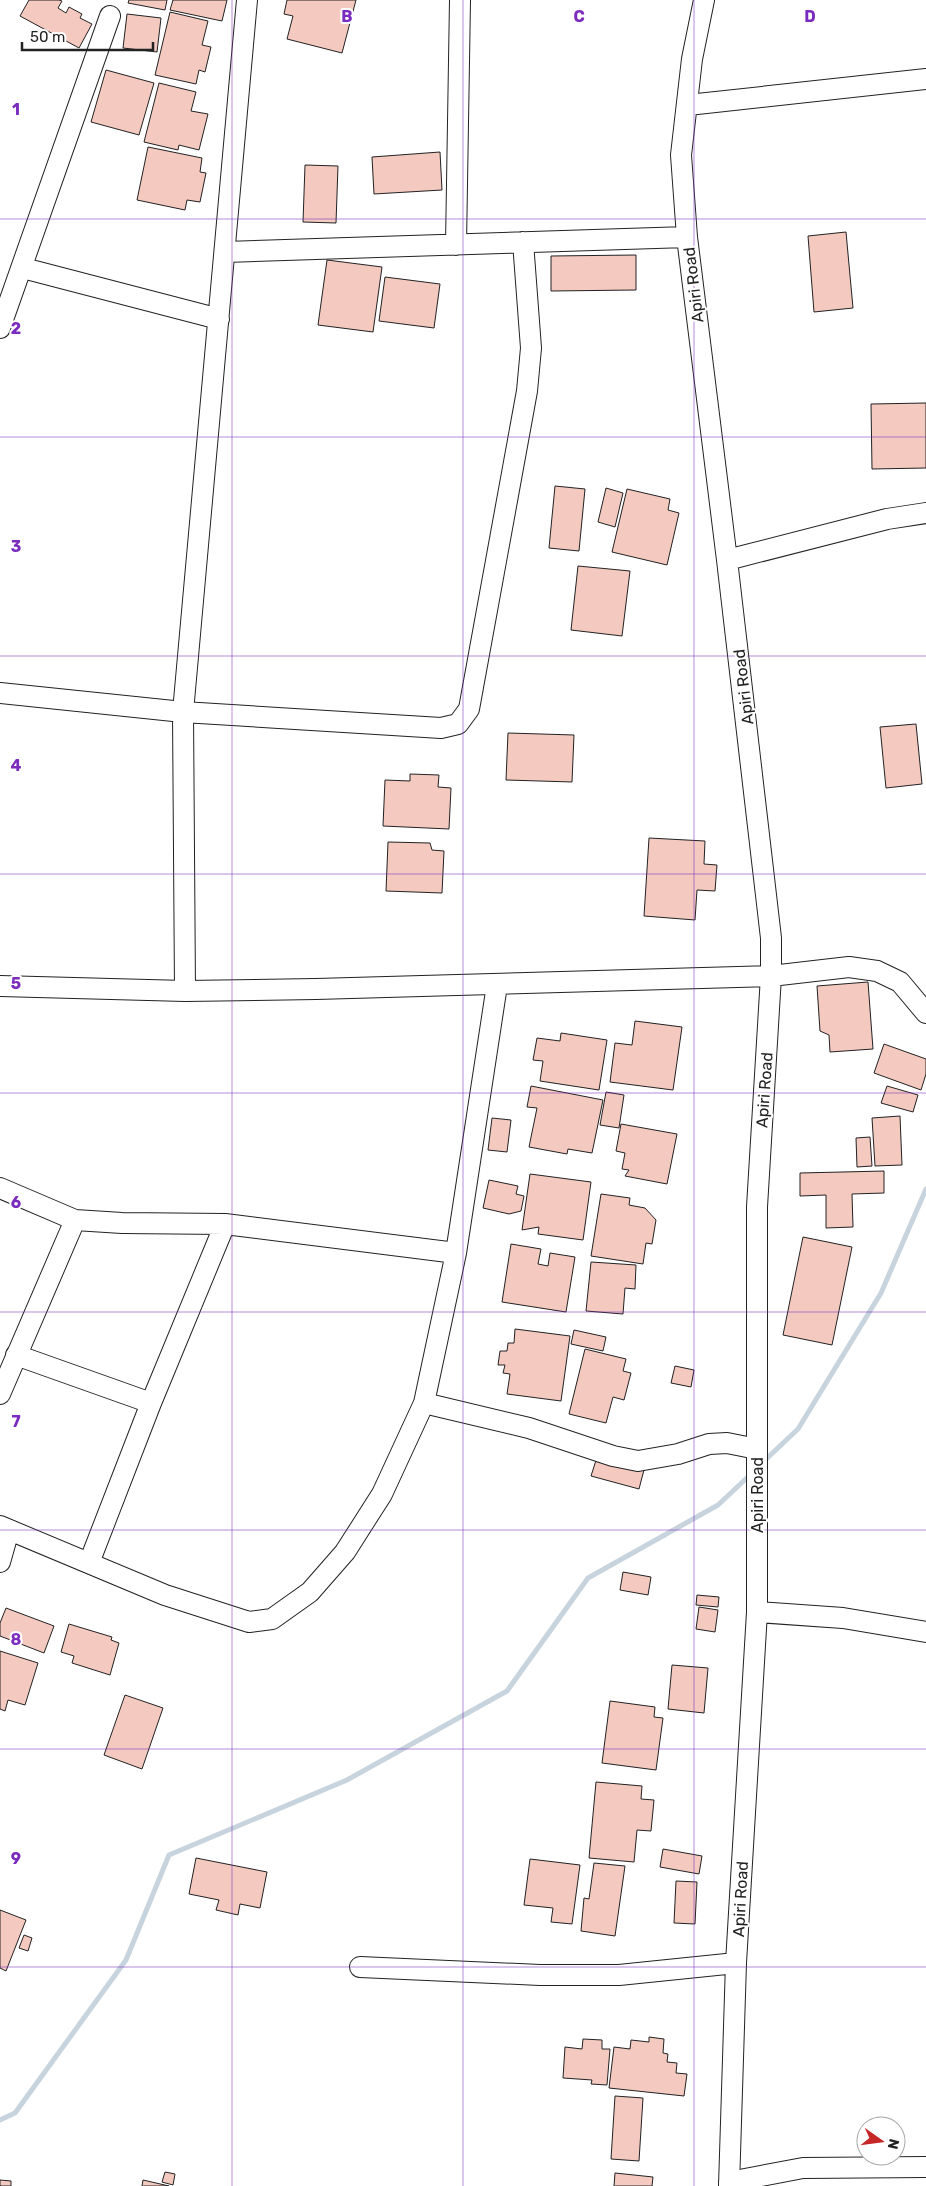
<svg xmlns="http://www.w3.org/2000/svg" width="926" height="2186" viewBox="0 0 926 2186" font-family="Rubik,sans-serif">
<rect width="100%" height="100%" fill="#fff"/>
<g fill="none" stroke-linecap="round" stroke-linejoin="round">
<path stroke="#c7d3dd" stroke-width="5" d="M762,1463l36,-34 83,-136 45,-104
M0,2120l15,-7 111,-153 43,-105 178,-75 160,-89 81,-113 130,-73 33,-31"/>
</g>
<path fill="#f3c9c0" stroke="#222" d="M29,0h30l3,1 -4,7 8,5 3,-6 13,7 -2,4 12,6 -13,24 -59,-32z
M129,0h38l-2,10 -37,-7z
M173,0h54l-5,21 -52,-11z
M287,0h69l-14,53 -55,-14 6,-23 -9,-2z
M170,12l38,9 -6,24 9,2 -6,25 -6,-2 -3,14 -41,-9z
M127,14l34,4 -4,34 -34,-4z
M106,70l48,13 -15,52 -48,-13z
M159,83l37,9 -5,19 17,3 -9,36 -20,-5 -1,5 -34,-8z
M148,147l54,11 -2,14 6,1 -6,29 -13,-2 -2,10 -48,-10z
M440,152l2,38 -68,4 -2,-37z
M305,165l33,1 -2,57 -33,-1z
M846,232l7,76 -39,4 -6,-76z
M636,255v35l-85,1v-35z
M327,260l55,7 -9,65 -55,-7z
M385,277l55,7 -6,44 -55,-7z
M926,403v65l-54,1 -1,-65z
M555,486l30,3 -6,62 -30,-3z
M606,488l17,5 -8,34 -17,-5z
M627,489l43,10 -2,11 11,3 -12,52 -55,-13z
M578,566l52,5 -8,65 -51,-6z
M916,724l6,60 -36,4 -6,-61z
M508,733l66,2 -2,47 -66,-2z
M410,774l29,1 -1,12 13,1 -2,41 -66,-3 2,-46 25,1z
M649,838l56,3 -1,23 13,1 -2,26 -18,-1 -2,30 -51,-4z
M388,842l42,1 2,7 12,1 -2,42 -56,-2z
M868,982l5,67 -43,3 -1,-17 -9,-4 -3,-45z
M635,1021l47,6 -9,63 -63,-8 5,-39 17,2z
M561,1033l46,7 -8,50 -59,-9 3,-20 -10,-1 4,-22 23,3z
M884,1044l42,15v15l-5,16 -47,-17z
M531,1086l72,14 -11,53 -24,-4 -1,5 -38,-7 8,-39 -10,-1z
M887,1086l31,9 -5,17 -32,-9z
M606,1092l18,3 -5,33 -19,-3z
M900,1116l2,49 -27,1 -3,-48z
M492,1118l19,2 -4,32 -19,-2z
M621,1124l56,10 -10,50 -42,-8 4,-6 -7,-1 3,-16 -9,-2z
M870,1137l2,29 -15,1 -1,-29z
M884,1171v22l-32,1 1,33 -27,1v-33l-26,1v-23z
M530,1174l61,8 -8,58 -45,-6 1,-7 -17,3z
M489,1180l29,6 -2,8 8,2 -3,15 -12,3 -26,-6z
M601,1194l29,4 -1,7 16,3 11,12 -4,24 -6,-1 -3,21 -52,-8z
M803,1237l49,10 -20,98 -49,-10z
M511,1244l30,5 -3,15 10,2 2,-13 25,4 -9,55 -64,-10z
M591,1262l45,3 -1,24 -10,-1 -2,26 -37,-3z
M515,1329l55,7 -9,65 -54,-7 3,-20 -7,-1 2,-8h-7l2,-14h7l1,-8h6z
M574,1330l32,7 -3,14 -32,-7z
M585,1349l41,10 -3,12 8,2 -7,27 -11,-3 -7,26 -37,-9z
M675,1366l19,4 -3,17 -20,-4z
M598,1454l47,12 -6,23 -48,-13z
M623,1572l28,5 -3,18 -28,-5z
M697,1595l22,2 -1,10 -22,-2z
M699,1607l19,3 -3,22 -19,-3z
M6,1608l48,18 -10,27 -44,-17v-13z
M69,1624l43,13 -1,3 8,3 -9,32 -38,-12 2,-7 -13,-4z
M0,1651l38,12 -13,42 -17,-5 -3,11 -5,-2z
M672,1665l36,3 -4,45 -36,-4z
M125,1695l38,13 -21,61 -38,-14z
M610,1701l45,6 -1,10 9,1 -7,52 -54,-7z
M596,1782l46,4 -1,13 13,1 -3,31 -14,-1 -3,32 -45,-4z
M663,1849l39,7 -3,18 -39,-7z
M196,1858l71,14 -7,36 -20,-4 -2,11 -22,-5 3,-10 -30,-6z
M530,1859l50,6 -8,59 -21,-2 2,-14 -29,-3z
M594,1863l31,3 -10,70 -34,-5 3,-33 5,1z
M676,1881l21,1 -2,42 -21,-1z
M0,1910l26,10 -20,51 -6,-3z
M24,1935l8,3 -4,13 -9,-3z
M649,2037l15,2 -1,14 5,1 -1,8 10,1 -1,10 11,1 -3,22 -75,-8 5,-41 16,2 1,-9 18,2z
M583,2039l19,1v9h8l-3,36 -16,-1 1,-4 -29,-2 2,-31 17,2z
M615,2096l28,2 -4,63 -28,-2z
M165,2172l10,2 -2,11 -11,-3z
M615,2173l38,4 -1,9h-38z
M0,2180l11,1v5h-11z
M143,2180l26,6h-27z"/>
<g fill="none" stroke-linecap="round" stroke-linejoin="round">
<g stroke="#222" stroke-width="22">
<path id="minor" d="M704,0l-12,59 -11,96 6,82 40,323 44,378v38l-14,231v405l-21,351 -7,223
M688,105l238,-26
M456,245l4,-245
M225,252l462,-15
M23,268l196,51
M0,328l110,-312
M727,560l160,-41 39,-6
M0,693l183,19 258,16 17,-4 11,-15 58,-318 4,-43 -8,-106
M0,986l185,5 131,-2 455,-13 78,-9 28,4 23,11 26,31
M185,991l-2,-279 64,-712
M0,1188l75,32 47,3 103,1 231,29
M16,1355l135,48
M0,1394l75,-174
M424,1403l105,25 84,28 25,5 40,-7 31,-10 18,-1 30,6
M0,1526l165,69 84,27 23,-3 38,-27 35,-40 37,-58 42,-91 32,-150 41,-268
M0,1562l9,-32
M89,1563l62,-160 74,-179
M757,1612l86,6 83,14
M360,1967l180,8h79l117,-12
M729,2182l74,-14 123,-1"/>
</g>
<use href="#minor" stroke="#fff" stroke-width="20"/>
</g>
<path fill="none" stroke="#7b2cbf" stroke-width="1" stroke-opacity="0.55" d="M232,0v2186M463,0v2186M694,0v2186M0,219h926M0,437h926M0,656h926M0,874h926M0,1093h926M0,1312h926M0,1530h926M0,1749h926M0,1967h926"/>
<g text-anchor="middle" stroke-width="4" stroke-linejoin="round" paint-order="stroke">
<g font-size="16" fill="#222" stroke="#fff">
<text transform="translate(693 285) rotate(-97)" y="6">Apiri Road</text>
<text transform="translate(743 687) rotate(-97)" y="6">Apiri Road</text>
<text transform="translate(764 1090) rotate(-86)" y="6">Apiri Road</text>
<text transform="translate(757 1495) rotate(-90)" y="6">Apiri Road</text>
<text transform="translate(740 1899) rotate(-87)" y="6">Apiri Road</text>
</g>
</g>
<g font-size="16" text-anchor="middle" font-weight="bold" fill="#7b2cbf" stroke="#fff" stroke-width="4" stroke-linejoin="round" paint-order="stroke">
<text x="347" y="22">B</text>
<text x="579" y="22">C</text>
<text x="810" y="22">D</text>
<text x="16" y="115">1</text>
<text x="16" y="334">2</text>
<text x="16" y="552">3</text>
<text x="16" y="771">4</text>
<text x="16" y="989">5</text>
<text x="16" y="1208">6</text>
<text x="16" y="1427">7</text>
<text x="16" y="1645">8</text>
<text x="16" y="1864">9</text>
</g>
<g transform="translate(881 2141) rotate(104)"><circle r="24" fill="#ffffff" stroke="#a7a7a7"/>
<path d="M0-4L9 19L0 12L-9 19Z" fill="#c62828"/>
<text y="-8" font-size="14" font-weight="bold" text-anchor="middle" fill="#222222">N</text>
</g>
<path d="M22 42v8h131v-8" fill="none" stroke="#222222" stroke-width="2.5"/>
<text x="30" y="42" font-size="15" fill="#222222" stroke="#ffffff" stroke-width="4" paint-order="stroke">50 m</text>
</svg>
